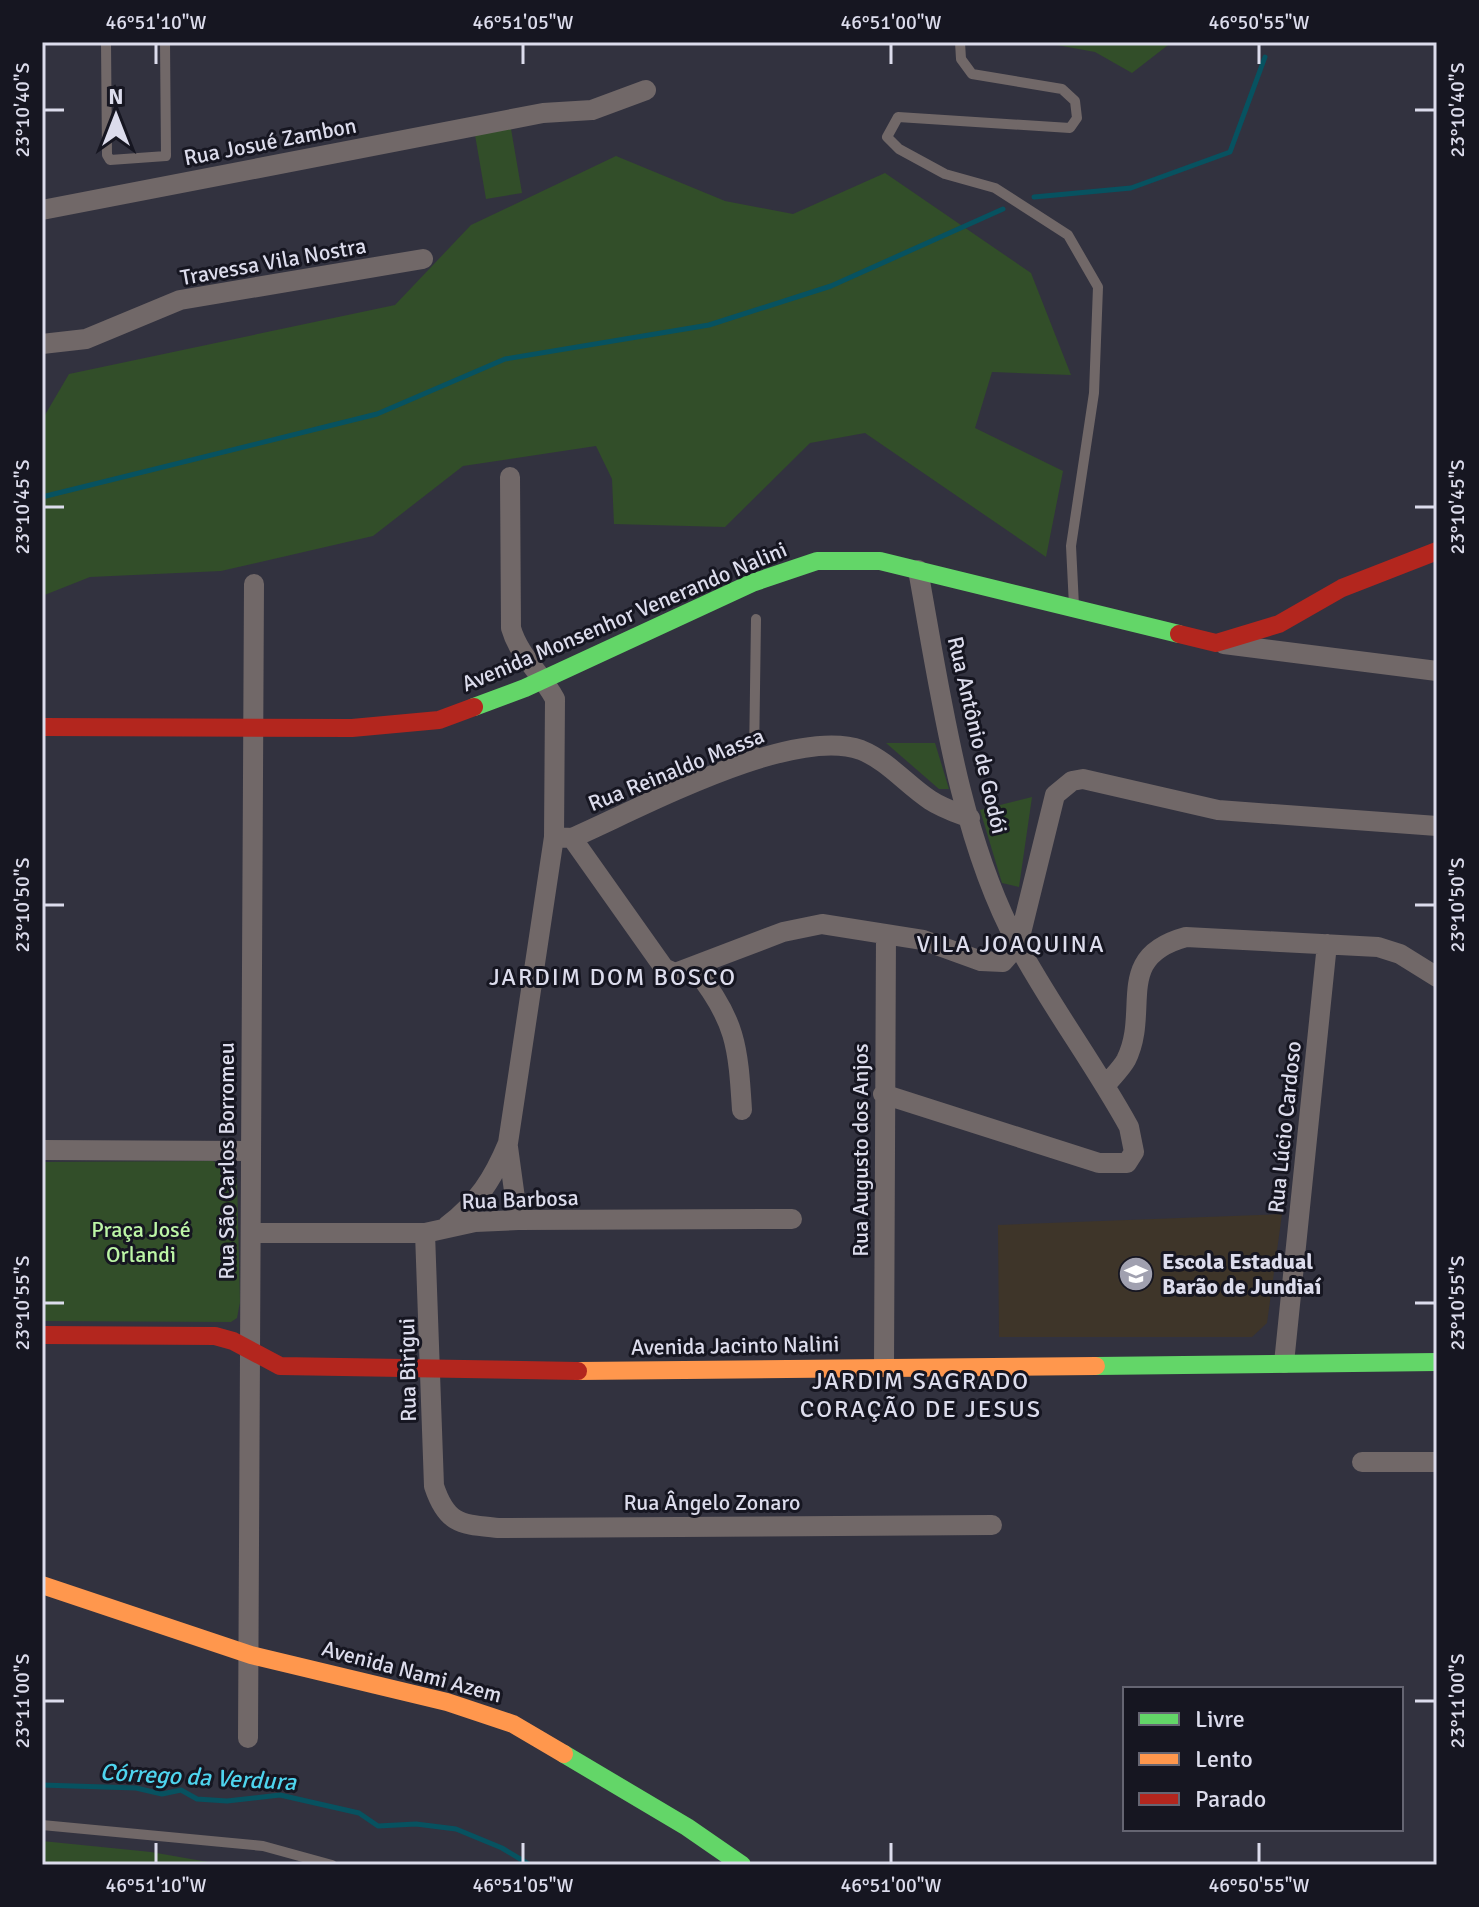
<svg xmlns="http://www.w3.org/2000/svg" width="1479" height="1907" viewBox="0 0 1479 1907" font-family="Signika,sans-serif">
<rect width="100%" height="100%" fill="#32323f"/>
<path fill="#3e3529" d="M1282,1214l-15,109 -15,14h-253l-1,-112z"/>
<path fill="#324e29" d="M1040,42h132l-40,31 -37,-21z
M510,123l12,70 -36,6 -12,-70z
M616,156l109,45 68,13 92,-41 146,100 40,102 -79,-3 -17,56 88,43 -17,86 -181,-124 -55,10 -85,84 -111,-3 -2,-45 -16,-33 -133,20 -90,70 -152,35 -131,6 -48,19v-176l27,-46 326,-69 76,-80z
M886,743h49l14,46h-10z
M1032,797l-13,90 -17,-4 -22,-73z
M213,1161l24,16 3,125 -3,16 -6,4 -189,-1v-159z
M42,1841l109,11 74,13h-183z"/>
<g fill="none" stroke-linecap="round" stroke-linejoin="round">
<path stroke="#075260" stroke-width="5" d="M1034,197l97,-9 99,-36 35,-95
M42,497l335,-83 128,-55 204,-34 122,-39 172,-77
M42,1785l94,3 26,6 19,-4 16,9 30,2 53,-6 79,18 19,13 38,-2 40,5 46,19 28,17"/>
<path stroke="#716868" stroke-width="10" d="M106,42l1,113 3,5 56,-4 -1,-114
M960,42l1,17 11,15 90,15 13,12 2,17 -7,10 -172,-11 -11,20 12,12 46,25 50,14 73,47 30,52 -4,106 -23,153 3,60
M754,759l2,-140
M42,1825l221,21 69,19"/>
<path stroke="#716868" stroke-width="20" d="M42,210l501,-97 49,-3 54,-20
M42,344l44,-5 94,-39 243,-41
M1224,644l213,27
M554,837l18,1 92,130 11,5 108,-41 39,-8 101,16 58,21 22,1 15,-17 37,-150 17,-14 11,-2 135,31 219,16
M572,838c67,-29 220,-113 289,-88 27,11 46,35 69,50 12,8 27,13 40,18
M694,968c42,52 44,78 48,142
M1106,1085c6,-8 15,-16 20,-25 25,-50 -14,-103 60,-123l192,10 22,7 37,23
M883,1094l216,69h28l7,-11 -5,-25c-34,-62 -77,-119 -111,-182 -59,-108 -78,-255 -100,-375
M508,1147l10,73
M42,1150l207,1
M447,1226c31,-24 46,-47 61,-83l46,-306 1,-138c-14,-26 -36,-43 -44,-71l-1,-151
M251,1233h174l50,-11 43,-2 274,-1
M425,1233l9,253c13,39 27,38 64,42l494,-3
M1284,1363l43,-419
M884,1367l2,-433
M1362,1462h75
M248,1738l6,-1154"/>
<path stroke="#63d668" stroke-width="18" d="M474,707l51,-19 227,-105 65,-22h63l299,73
M1096,1366l341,-4
M564,1754l123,73 55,38"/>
<path stroke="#ff974d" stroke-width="18" d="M578,1371l518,-5
M42,1585l209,70 196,47 66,22 51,30"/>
<path stroke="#b3261e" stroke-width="18" d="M1179,634l37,9 63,-19 63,-36 95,-37
M42,727l310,1 87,-8 35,-13
M42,1335l173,1 18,5 47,25 298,5"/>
</g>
<path fill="none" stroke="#dcdcec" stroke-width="3" d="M156,44v20M523,44v20M891,44v20M1259,44v20M44,110h20M1415,110h20M44,507h20M1415,507h20M44,905h20M1415,905h20M44,1303h20M1415,1303h20M44,1701h20M1415,1701h20M156,1843v20M523,1843v20M891,1843v20M1259,1843v20"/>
<defs>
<g id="school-disc" transform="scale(1.8)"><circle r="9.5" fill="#a0a0af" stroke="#161621"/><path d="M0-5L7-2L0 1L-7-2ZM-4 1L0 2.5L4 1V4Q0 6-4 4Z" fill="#fff"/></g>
</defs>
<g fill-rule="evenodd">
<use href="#school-disc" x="1136" y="1274"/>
</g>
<g text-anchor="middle" stroke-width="6" stroke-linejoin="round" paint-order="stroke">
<g font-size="22" fill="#dcdcec" stroke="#161621">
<text transform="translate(270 141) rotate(-11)" y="8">Rua Josué Zambon</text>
<text transform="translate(273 261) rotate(-10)" y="8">Travessa Vila Nostra</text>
<text transform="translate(624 616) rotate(-23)" y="8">Avenida Monsenhor Venerando Nalini</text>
<text transform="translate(978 735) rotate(77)" y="8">Rua Antônio de Godói</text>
<text transform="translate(676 769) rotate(-22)" y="8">Rua Reinaldo Massa</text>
<text transform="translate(1284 1127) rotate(-84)" y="8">Rua Lúcio Cardoso</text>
<text transform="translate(860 1150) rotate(-90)" y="8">Rua Augusto dos Anjos</text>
<text transform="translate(226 1161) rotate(-90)" y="8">Rua São Carlos Borromeu</text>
<text transform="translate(520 1199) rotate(-2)" y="8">Rua Barbosa</text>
<text transform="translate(735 1345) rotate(-1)" y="8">Avenida Jacinto Nalini</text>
<text transform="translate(407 1370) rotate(-91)" y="8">Rua Birigui</text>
<text x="712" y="1510">Rua Ângelo Zonaro</text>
<text transform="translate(412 1671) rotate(15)" y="8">Avenida Nami Azem</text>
</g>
<g font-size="22" fill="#bcf5a6" stroke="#161621">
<text x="141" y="1237">Praça José<tspan x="141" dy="25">Orlandi</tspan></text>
</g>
<g font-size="22" font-weight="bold" fill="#dcdcec" stroke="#161621" text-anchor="start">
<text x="1162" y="1269">Escola Estadual<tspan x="1162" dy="25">Barão de Jundiaí</tspan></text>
</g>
<g font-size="24" letter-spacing="2" fill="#dcdcec" stroke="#161621">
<text x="1011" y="952">VILA JOAQUINA</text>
<text x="613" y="985">JARDIM DOM BOSCO</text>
<text x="921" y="1389">JARDIM SAGRADO<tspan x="921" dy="28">CORAÇÃO DE JESUS</tspan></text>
</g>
<g font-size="24" font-style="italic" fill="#4ed4ee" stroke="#161621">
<text transform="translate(198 1777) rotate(3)" y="8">Córrego da Verdura</text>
</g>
</g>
<rect width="1479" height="1907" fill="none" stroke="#161621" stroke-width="88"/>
<rect x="1123" y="1687" width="280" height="144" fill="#161621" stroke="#656572" stroke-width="2"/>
<rect x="1139" y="1713" width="40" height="12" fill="#63d668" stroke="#656572" stroke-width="2"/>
<text x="1195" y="1727" font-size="24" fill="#dcdcec">Livre</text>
<rect x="1139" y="1753" width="40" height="12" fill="#ff974d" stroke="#656572" stroke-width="2"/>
<text x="1195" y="1767" font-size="24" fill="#dcdcec">Lento</text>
<rect x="1139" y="1793" width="40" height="12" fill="#b3261e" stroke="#656572" stroke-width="2"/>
<text x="1195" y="1807" font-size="24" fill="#dcdcec">Parado</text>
<g transform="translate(116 116)" stroke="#161621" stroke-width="6" paint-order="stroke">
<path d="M0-6L14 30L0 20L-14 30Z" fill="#dcdcec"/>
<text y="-12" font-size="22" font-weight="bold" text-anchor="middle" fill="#dcdcec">N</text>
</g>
<rect x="44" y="44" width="1391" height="1819" fill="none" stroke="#dcdcec" stroke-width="3"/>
<g font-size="20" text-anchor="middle" fill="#dcdcec">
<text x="156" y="29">46°51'10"W</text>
<text x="523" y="29">46°51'05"W</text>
<text x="891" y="29">46°51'00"W</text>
<text x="1259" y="29">46°50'55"W</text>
<text transform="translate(22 110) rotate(-90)" y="7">23°10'40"S</text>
<text transform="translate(1457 110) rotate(-90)" y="7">23°10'40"S</text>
<text transform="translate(22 507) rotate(-90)" y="7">23°10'45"S</text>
<text transform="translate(1457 507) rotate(-90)" y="7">23°10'45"S</text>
<text transform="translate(22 905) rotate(-90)" y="7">23°10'50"S</text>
<text transform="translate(1457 905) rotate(-90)" y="7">23°10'50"S</text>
<text transform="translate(22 1303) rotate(-90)" y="7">23°10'55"S</text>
<text transform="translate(1457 1303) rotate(-90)" y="7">23°10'55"S</text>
<text transform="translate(22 1701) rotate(-90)" y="7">23°11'00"S</text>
<text transform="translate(1457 1701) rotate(-90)" y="7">23°11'00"S</text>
<text x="156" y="1892">46°51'10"W</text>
<text x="523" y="1892">46°51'05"W</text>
<text x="891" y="1892">46°51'00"W</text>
<text x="1259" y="1892">46°50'55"W</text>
</g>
</svg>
